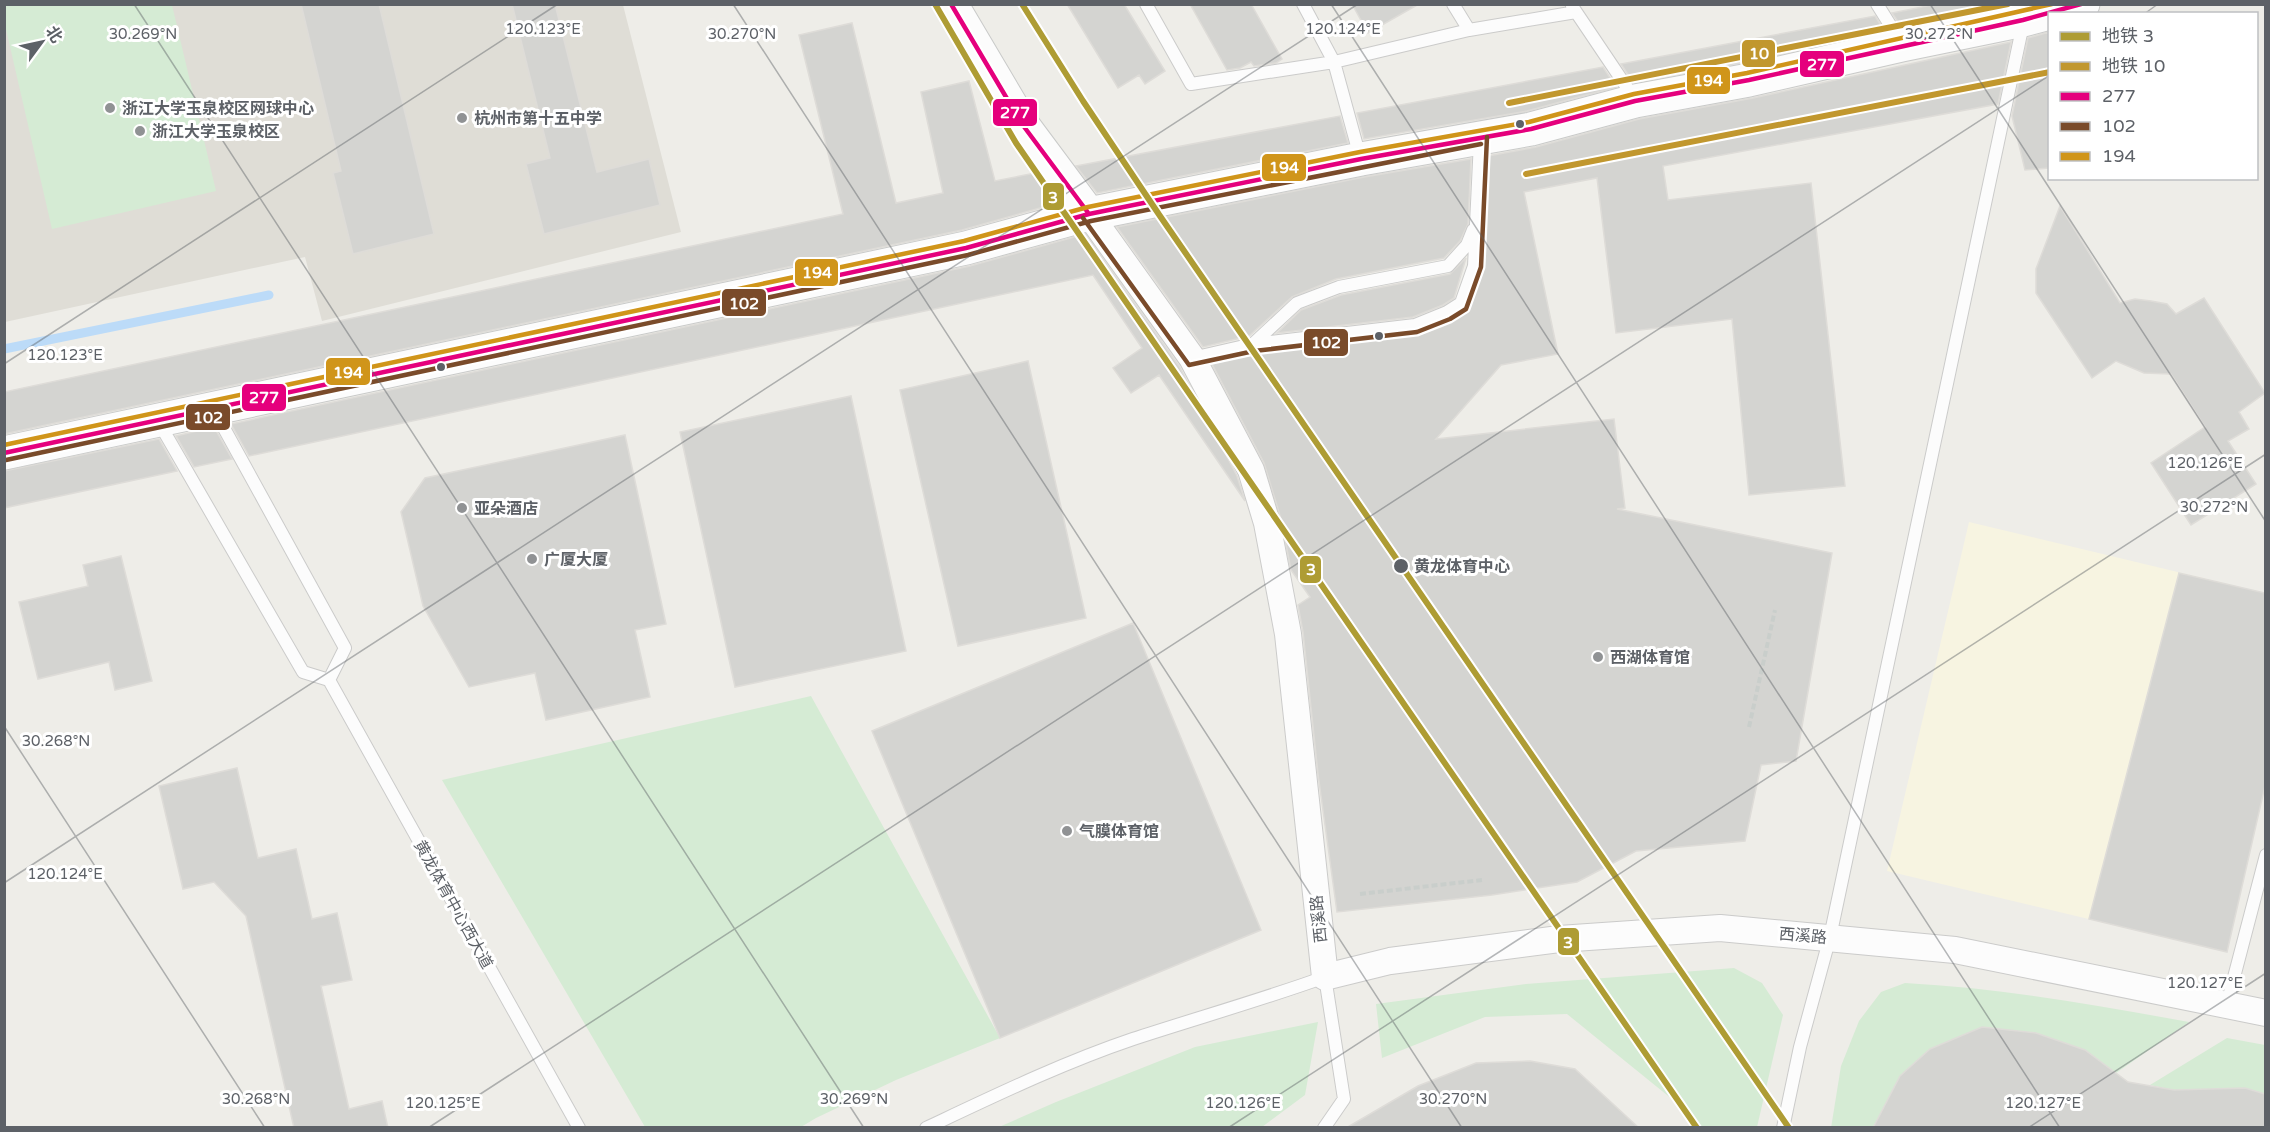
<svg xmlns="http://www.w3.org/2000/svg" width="2270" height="1132" viewBox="0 0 2270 1132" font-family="'Varela Round','Noto Sans SC',sans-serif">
<rect width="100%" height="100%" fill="#eeede8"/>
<path fill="#f7f4e1" d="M1969,522l296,71v193l-38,166 -340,-81z"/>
<path fill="#dfddd6" d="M4,5h619l58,227 -359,89 -17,-64 -300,65z"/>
<path fill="#d5ebd4" d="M4,5h168l44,186 -164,38 -47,-204z
M811,696l189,342 -104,42 -80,38 -15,9h-156l-203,-347z
M1734,968l28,15 21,32 -26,112h-67l-7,-19 -116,-94 -82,3 -103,41 -6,-54 150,-20z
M1905,983c96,5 190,22 284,39l-73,51 -31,-23 -49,-17 -54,-6 -52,22 -30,27 -27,51 -42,1 10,-62 18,-45 22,-29z
M1318,1022l-13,73 -43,32h-263l57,-25 139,-55z
M2227,1038l38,7v49l-20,-6 -71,2 -24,-5z"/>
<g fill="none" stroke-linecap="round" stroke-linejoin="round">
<path stroke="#bcdbf8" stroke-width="9" d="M4,349l265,-54"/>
</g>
<path fill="#d4d4d1" stroke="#dedcd8" stroke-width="1.5" d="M301,4h78l55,230 -81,20 -20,-81 8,-2z
M512,4h43l42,168 52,-13 11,46 -116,29 -18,-70 24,-6z
M1067,4h57l41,67 -20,13 -6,-9 -21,13z
M1190,4h61l31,55 -6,4 -22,3 -3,-4 -11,6 -13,2z
M1352,4h67l-51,29z
M1937,4h68l-104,22 -9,-13z
M1875,16l9,14 -139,32 -112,20 -12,-18z
M852,23l44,180 47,-10 -22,-101 48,-11 26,100 40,-8 23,30 -96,27 -958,204v-42l839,-178 -44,-179z
M2049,32v136l-24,2 -13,-54 16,-78z
M2011,42l-13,62 -335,62 5,34 143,-17 34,303 -96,9 -17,-176 -116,14 -19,-155 -73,14 34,162 -57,11 -65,74 178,-20 11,89 -8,1 215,44 -36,208 -35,4 -16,76 -109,10 -59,31 -85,13 -155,17 -19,-138 -15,-142 -5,-27 12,-8 -19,-27 -10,-51 -17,-56 -53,-101 43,-10 162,-19 34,-13 15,-10 17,-43 6,-111 48,-9 103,-28 114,-21z
M1603,67l13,20 -89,24 -163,28 -7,-26z
M1340,116l8,27 -251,50 -21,-27z
M1471,159l-3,65 -8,17 -16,17 -108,21 -44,18 -43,39 -46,11 -86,-120 247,-50z
M2060,206l60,97 15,-4 16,2 16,3 9,10 28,-16 61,95 -26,19 10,17 -21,12 28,43 -65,41 -40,-62 54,-36 -34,-53 -27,-1 -28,-12 -24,17 -56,-85v-24z
M1085,234l94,132 58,110 8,25 -86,-126 -28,18 -18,-25 29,-20 -49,-73 -844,181 -18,-32 739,-158z
M1466,258l-12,40 -11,7 -30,12 -136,16 24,-23 40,-15 109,-21z
M1028,361l58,257 -128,28 -58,-256z
M851,396l55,255 -171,36 -55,-255z
M214,427l18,32 -38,8 -18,-31z
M625,435l41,189 -31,6 15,67 -104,23 -11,-47 -66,14 -46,-81 -22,-94 24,-34z
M159,439l18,32 -173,37v-37z
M121,556l31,125 -37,9 -6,-28 -71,17 -19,-77 69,-16 -5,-21z
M2179,573l86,20v193l-38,166 -138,-33z
M1133,623l128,307 -261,108 -128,-307z
M237,768l21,90 38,-9 16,70 25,-6 15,67 -31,6 28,123 33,-8 6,27h-94l-48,-212 -32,-34 -31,7 -24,-103z
M1982,1027l54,6 49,17 43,32 46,8 71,-2 20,6v34h-392l27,-52 30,-27z
M1530,1061l45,8 64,59h-293l72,-42 58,-23z"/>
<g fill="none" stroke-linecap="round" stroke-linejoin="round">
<g stroke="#cbcbca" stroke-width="14">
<path id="service" d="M1146,4l45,80 143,-22 135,-32 107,-18
M1303,4l31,58 26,95
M1453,4l16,26
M1877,4l25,40
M1572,6l62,92
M1253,344l44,-41 42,-16 109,-21 19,-21 6,-15
M1192,358l61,-14 162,-19 32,-13 14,-9 13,-37 6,-125
M214,410l131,238 -16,32
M158,421l145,251 26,8 250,448
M2227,1004l39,-149
M926,1128c68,-32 136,-65 207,-89 64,-21 128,-39 192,-62l19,122 -20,29
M1783,1128l17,-81 30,-110 193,-913"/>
</g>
<g stroke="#cbcbca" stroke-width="28">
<path id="minor" d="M1089,214l103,144 59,112 16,53 21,111 37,343 65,-16 169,-22 161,-11 235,22 311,63"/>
</g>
<g stroke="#c9cac9" stroke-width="35">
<path id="secondary" d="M951,4l71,120 67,90
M4,453l962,-205 123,-34 272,-55 170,-30 104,-28 114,-21 153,-35 121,-25 60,-16"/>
</g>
<path stroke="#c9cecb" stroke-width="4" stroke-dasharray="6 3" stroke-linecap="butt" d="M1749,727l26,-117
M1360,894l122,-14"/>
<use href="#service" stroke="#fcfcfc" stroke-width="12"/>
<use href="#minor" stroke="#fcfcfc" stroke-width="26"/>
<use href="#secondary" stroke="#fcfcfc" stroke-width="33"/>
<g stroke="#fff" stroke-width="9">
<path id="bus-1" d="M951,4l71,120 67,90
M4,453l962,-205 123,-34 272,-55 170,-30 104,-28 114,-21 274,-60 58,-16"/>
</g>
<g stroke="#fff" stroke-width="9">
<path id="bus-2" d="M1083,218l106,147 65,-14 163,-19 33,-13 16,-10 15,-42 6,-130
M6,460l962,-205 123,-34 390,-77"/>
</g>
<g stroke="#fff" stroke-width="9">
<path id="bus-3" d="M4,445l960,-204 124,-34 272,-55 169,-30 105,-28 113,-21 305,-69"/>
</g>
<use href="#bus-1" stroke="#e5007d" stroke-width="4.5"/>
<use href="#bus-2" stroke="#7a4b2a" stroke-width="4.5"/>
<use href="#bus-3" stroke="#d0951a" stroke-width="4.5"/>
<g stroke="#fff" stroke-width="10">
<path id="metro-1" d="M935,4l81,139 681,985
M1022,4l61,97 77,115 629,912"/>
</g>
<g stroke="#fff" stroke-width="10">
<path id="metro-2" d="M1509,103l499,-99
M1526,174l524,-102"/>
</g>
<use href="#metro-1" stroke="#ae9c34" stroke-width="6"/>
<use href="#metro-2" stroke="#c1972e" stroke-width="6"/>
</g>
<path fill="none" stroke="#5d6167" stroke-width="1.5" stroke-opacity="0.45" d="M134,4l730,1124M733,4l729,1124M1331,4l729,1124M1930,4l336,518M2144,14l14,-10M4,364l554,-360M4,726l261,402M4,883l1354,-879M428,1128l1622,-1053M1228,1128l1038,-674M2028,1128l238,-155"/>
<g fill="#909294" stroke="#fff" stroke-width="2">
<circle cx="110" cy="108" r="6"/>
<circle cx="462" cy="118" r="6"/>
<circle cx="140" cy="131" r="6"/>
<circle cx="462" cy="508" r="6"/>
<circle cx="532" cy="559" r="6"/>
<circle cx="1598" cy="657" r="6"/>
<circle cx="1067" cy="831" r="6"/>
</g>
<g fill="#5d6167" stroke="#fff" stroke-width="2">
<circle cx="1520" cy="124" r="5"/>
<circle cx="1379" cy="336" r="5"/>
<circle cx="441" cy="367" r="5"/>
<circle cx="1401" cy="566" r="8"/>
</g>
<g text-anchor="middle" stroke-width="6" stroke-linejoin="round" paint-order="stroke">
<g font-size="16" font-weight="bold" fill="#5d6167" stroke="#fff" text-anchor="start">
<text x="122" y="114">浙江大学玉泉校区网球中心</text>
<text x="474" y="124">杭州市第十五中学</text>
<text x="152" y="137">浙江大学玉泉校区</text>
<text x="474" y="514">亚朵酒店</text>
<text x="544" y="565">广厦大厦</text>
<text x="1610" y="663">西湖体育馆</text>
<text x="1079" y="837">气膜体育馆</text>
</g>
<g font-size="16" font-weight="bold" fill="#5d6167" stroke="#fff" text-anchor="start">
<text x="1414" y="572">黄龙体育中心</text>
</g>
<g font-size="16" fill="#5d6167" stroke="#fff">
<text transform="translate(454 904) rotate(61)" y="6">黄龙体育中心西大道</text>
<text transform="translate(1318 919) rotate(-96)" y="6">西溪路</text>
<text transform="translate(1803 935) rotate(5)" y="6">西溪路</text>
</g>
</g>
<g font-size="15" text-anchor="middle" fill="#5d6167" stroke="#fff" stroke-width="6" stroke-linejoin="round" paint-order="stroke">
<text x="1343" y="34">120.124°E</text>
<text x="543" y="34">120.123°E</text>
<text x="143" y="39">30.269°N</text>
<text x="742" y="39">30.270°N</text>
<text x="1939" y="39">30.272°N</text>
<text x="65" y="360">120.123°E</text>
<text x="2205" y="468">120.126°E</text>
<text x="2214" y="512">30.272°N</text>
<text x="56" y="746">30.268°N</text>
<text x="65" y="879">120.124°E</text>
<text x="2205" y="988">120.127°E</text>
<text x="256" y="1104">30.268°N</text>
<text x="854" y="1104">30.269°N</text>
<text x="1453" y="1104">30.270°N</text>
<text x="443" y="1108">120.125°E</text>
<text x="1243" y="1108">120.126°E</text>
<text x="2043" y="1108">120.127°E</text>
</g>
<g stroke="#fff" stroke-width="2">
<rect x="1741" y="39" width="35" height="29" rx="6" fill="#c1972e"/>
<rect x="1799" y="50" width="46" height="28" rx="6" fill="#e5007d"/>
<rect x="1686" y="66" width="45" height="29" rx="6" fill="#d0951a"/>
<rect x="992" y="98" width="46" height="29" rx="6" fill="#e5007d"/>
<rect x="1261" y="153" width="46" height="29" rx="6" fill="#d0951a"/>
<rect x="1042" y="182" width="23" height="29" rx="6" fill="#ae9c34"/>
<rect x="794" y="258" width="45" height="29" rx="6" fill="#d0951a"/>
<rect x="721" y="288" width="46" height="29" rx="6" fill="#7a4b2a"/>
<rect x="1303" y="328" width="46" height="29" rx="6" fill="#7a4b2a"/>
<rect x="325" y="357" width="46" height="29" rx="6" fill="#d0951a"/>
<rect x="241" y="383" width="46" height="29" rx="6" fill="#e5007d"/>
<rect x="185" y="403" width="46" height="28" rx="6" fill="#7a4b2a"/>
<rect x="1299" y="555" width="23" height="29" rx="6" fill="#ae9c34"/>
<rect x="1557" y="927" width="23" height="29" rx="6" fill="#ae9c34"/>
</g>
<g font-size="16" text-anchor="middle" font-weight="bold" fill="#fff">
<text x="1759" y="59">10</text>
<text x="1822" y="70">277</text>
<text x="1708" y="86">194</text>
<text x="1015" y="118">277</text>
<text x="1284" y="173">194</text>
<text x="1053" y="203">3</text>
<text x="817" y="278">194</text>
<text x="744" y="309">102</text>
<text x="1326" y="348">102</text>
<text x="348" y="378">194</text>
<text x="264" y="403">277</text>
<text x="208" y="423">102</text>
<text x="1311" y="575">3</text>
<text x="1568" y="948">3</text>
</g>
<rect width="2270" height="1132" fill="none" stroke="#5d6167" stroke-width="12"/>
<rect x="2048" y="12" width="210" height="168" fill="#ffffff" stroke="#bec0c2" stroke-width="1.5"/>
<rect x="2060" y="32" width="30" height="9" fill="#ae9c34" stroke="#bec0c2" stroke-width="1.5"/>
<text x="2102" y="42" font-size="18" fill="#5d6167">地铁 3</text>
<rect x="2060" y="62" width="30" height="9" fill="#c1972e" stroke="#bec0c2" stroke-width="1.5"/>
<text x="2102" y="72" font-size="18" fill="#5d6167">地铁 10</text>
<rect x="2060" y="92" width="30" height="9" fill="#e5007d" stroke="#bec0c2" stroke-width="1.5"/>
<text x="2102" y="102" font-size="18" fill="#5d6167">277</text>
<rect x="2060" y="122" width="30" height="9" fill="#7a4b2a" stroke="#bec0c2" stroke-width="1.5"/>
<text x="2102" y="132" font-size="18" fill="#5d6167">102</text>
<rect x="2060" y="152" width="30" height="9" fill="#d0951a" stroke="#bec0c2" stroke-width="1.5"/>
<text x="2102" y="162" font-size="18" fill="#5d6167">194</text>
<g transform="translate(42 42) rotate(57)" stroke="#ffffff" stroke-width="4.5" paint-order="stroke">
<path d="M0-4.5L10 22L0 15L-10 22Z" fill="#5d6167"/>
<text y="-9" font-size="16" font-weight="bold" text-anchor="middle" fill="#5d6167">北</text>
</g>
</svg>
